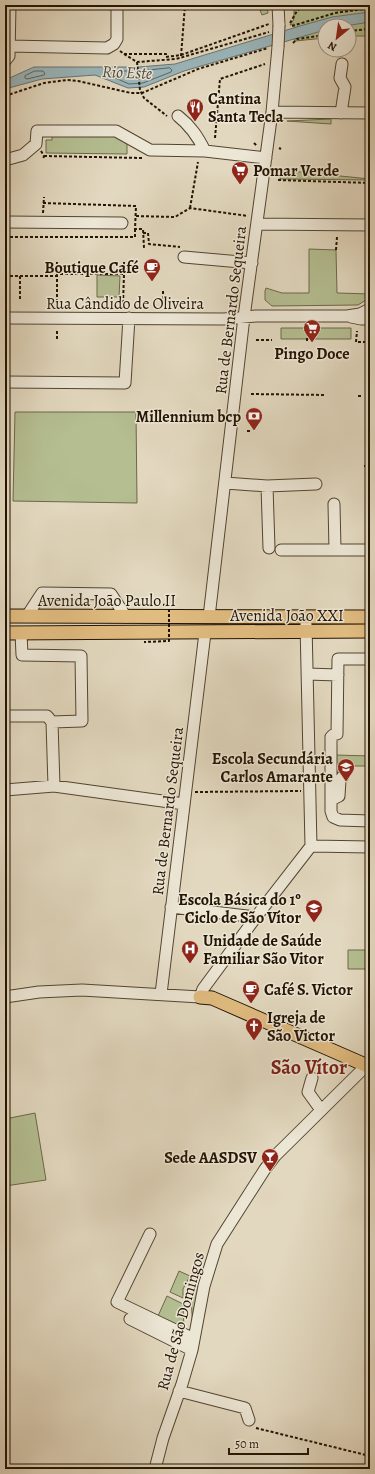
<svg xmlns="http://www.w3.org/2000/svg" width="375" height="1474" viewBox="0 0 375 1474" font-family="Alegreya,serif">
<rect width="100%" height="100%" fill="#e2d8bf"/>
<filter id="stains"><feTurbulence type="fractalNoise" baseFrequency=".005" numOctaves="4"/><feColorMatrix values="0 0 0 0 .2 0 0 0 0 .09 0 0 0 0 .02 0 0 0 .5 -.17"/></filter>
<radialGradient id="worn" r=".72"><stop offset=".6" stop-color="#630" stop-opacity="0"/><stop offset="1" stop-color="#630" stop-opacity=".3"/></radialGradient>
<path fill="#b4be91" stroke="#6c684a" d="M258,5h9l1,8 -6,2z
M299,5h71v31h-21v-10h-24v12l-30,3 -1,-17 -4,1 4,-6v-9z
M331,119v5l-44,-3z
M52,134h62l13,9v11l-81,-1v-13h6z
M281,170l89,9v1l-90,-1z
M309,249l27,1 1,43 33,1 -4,6 -8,5 -86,1 -7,-6v-9l1,-3 16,5h27z
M97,275l23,1 -1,21h-22z
M281,328h70v11h-70z
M15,412h121l1,91 -124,-2z
M335,755l35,1v10h-27l-5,10 -1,12z
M348,950h22v19h-22z
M35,1113l11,67 -41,6v-67z
M179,1271l11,5 -7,13v9l-13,-6z
M198,1286l3,3 -8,41c0,-10 -4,-35 1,-43z
M167,1296l16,8 1,25 -26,-13z"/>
<path fill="#9ab7bd" stroke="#6a7572" d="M370,12v10l-25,4h-20v4l-141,41 -40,16 -16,1 -33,-13 -53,4 -37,10v-9l29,-13h105l36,-3 125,-38 32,-9z"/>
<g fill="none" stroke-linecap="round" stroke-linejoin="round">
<path stroke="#5e6560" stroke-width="1" d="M170,68l2,2 -1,2 -28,11 -14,1 -25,-11 1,-2h34z
M35,71h8l2,3 -1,1 -17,4 -2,-1v-2z"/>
<g stroke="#534431" stroke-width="13">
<path id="minor" d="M278,5l1,20
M9,46l98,2 7,-4 3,-5v-34
M5,61l4,-5 1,-51
M272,112l98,1
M341,113l4,-26 -5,-9 2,-14
M178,116c13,10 20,21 27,35
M5,160l18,-5 13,-11 1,-13h79l34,19 55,1 61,7
M5,222l117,1
M257,224l113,1
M184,257l68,6
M351,317l10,2h9
M5,318l219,1 32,-3h91l13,-2 10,-5
M5,382l120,1 4,-65
M225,483l42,3 49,-2
M267,486l2,62
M334,504l1,46
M281,550h89
M27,616l15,-23 69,1 15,23
M209,617l35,-300 28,-205 6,-65
M21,633l1,22 59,1 1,65 -30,1 2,64
M370,659h-32l-1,75 -4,1 -2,2v74l2,6 7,3 30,1
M307,674l31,1
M5,716h42l5,6
M5,790l49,-4 130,18
M331,798h4l4,-2 1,-16 3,-4
M311,846l59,1
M171,907l85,10
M161,994l44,-361
M5,997l34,-5 43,-2 118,7 3,-8 53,-72 55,-71 -5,-222
M312,1078l-4,14 13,18
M150,1234l-33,68 77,37
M130,1319l62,31
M179,1391l66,17 4,12
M155,1469l8,-31 19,-54 10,-34 12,-64 13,-42 48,-75 10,-13 91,-90"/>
</g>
<g stroke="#231302" stroke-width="15">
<path id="major" d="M5,616l365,1
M5,633l365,-2
M200,997l12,1 158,69"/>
</g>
<path stroke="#231302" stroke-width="2" stroke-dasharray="3 2" stroke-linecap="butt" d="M290,23l7,-12 7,-6
M292,26l43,-13 35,-5
M349,31l21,-2
M293,43l4,-4 28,-4
M120,51l4,3h42v3
M124,54l13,8 39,-3 93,-27
M181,56l4,-51
M166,57l15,-2 88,-31
M137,62l3,28 4,8 23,18
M5,96l39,-13 23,-3 11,1 53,12h11l56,-24 70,-21
M215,138l5,-59 45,-15
M254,143l3,3
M279,148l2,1
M41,151l3,5 -1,4
M44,156l98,2
M278,180l92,3
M43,203l93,3 -1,23h8l1,19
M190,208l8,-46
M43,213l1,-16
M136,216l39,1 15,-9 58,8
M143,233h5l1,11 31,3
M5,237h130v-8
M336,250l1,-13
M124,262v12
M57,274v-12
M5,276h15v25
M20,276h37v33
M57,276v-2h67l-1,30
M163,304v-13
M57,339v-10
M256,340h16
M307,341v-14
M356,342l1,-11
M358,342h12
M251,394l75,1
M358,396h4
M247,431h4
M364,466h6
M195,792l106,-1
M256,1428l114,28"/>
<use href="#minor" stroke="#ece6d5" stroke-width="11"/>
<use href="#major" stroke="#e1bc80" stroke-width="13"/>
<g stroke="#534431" stroke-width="13" stroke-linecap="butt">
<path id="minor-bridge" d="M278,47l1,-22"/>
</g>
<path stroke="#231302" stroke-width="2" stroke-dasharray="3 2" stroke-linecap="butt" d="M143,604l26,1v36l-25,1"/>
<use href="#minor-bridge" stroke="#ece6d5" stroke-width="11"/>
</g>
<defs>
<g id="restaurant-pin" transform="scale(0.9)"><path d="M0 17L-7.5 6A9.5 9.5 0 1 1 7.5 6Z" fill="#8f2418" stroke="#ece6d5"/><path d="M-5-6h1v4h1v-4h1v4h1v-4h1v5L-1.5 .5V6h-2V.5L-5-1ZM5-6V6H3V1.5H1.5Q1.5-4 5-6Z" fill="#fff"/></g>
<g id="supermarket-pin" transform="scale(0.9)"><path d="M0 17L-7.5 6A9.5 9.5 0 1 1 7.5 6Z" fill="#8f2418" stroke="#ece6d5"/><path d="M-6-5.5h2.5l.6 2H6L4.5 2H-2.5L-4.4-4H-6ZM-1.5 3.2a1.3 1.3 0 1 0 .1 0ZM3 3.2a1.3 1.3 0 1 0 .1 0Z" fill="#fff"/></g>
<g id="cafe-pin" transform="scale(0.9)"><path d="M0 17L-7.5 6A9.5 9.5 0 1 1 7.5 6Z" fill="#8f2418" stroke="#ece6d5"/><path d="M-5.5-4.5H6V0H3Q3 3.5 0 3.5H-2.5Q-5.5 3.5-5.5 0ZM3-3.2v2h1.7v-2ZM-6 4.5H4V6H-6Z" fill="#fff"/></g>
<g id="bank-pin" transform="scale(0.9)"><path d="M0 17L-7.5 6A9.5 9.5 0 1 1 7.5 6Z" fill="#8f2418" stroke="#ece6d5"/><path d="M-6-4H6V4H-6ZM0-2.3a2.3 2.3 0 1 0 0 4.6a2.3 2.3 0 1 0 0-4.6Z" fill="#fff"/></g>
<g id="school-pin" transform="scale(0.9)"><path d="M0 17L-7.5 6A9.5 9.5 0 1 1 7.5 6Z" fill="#8f2418" stroke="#ece6d5"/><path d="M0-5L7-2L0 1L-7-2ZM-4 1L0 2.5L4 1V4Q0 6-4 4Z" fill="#fff"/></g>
<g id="hospital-pin" transform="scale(0.9)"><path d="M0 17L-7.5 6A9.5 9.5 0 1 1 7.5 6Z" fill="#8f2418" stroke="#ece6d5"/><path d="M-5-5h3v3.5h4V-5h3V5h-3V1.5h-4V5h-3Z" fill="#fff"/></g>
<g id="church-pin" transform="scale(0.9)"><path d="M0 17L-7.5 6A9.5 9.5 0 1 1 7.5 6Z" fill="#8f2418" stroke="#ece6d5"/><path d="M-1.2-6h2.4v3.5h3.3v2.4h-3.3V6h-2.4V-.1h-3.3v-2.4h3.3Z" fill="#fff"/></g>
<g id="bar-pin" transform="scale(0.9)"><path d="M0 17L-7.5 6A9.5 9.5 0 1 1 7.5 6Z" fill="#8f2418" stroke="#ece6d5"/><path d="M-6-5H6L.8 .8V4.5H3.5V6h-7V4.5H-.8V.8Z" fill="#fff"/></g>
</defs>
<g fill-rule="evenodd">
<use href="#restaurant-pin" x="195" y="107"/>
<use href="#supermarket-pin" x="240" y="170"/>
<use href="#cafe-pin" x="152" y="267"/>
<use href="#supermarket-pin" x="312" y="328"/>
<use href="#bank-pin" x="254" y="416"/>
<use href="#school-pin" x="346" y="767"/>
<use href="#school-pin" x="314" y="908"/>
<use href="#hospital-pin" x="190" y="949"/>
<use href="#cafe-pin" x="251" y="989"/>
<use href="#church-pin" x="254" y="1026"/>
<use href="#bar-pin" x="270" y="1157"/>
</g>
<g text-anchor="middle" stroke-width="3" stroke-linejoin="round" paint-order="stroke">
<g font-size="16" font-weight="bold" fill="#231302" stroke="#ece6d5" text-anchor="start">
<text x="208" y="104">Cantina<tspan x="208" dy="18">Santa Tecla</tspan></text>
<text x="253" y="176">Pomar Verde</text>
<text x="139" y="273" text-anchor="end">Boutique Café</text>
<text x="312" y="359" text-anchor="middle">Pingo Doce</text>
<text x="241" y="422" text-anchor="end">Millennium bcp</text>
<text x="333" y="764" text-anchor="end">Escola Secundária<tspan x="333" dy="18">Carlos Amarante</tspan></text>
<text x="301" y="905" text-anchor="end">Escola Básica do 1º<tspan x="301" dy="18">Ciclo de São Vítor</tspan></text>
<text x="203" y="946">Unidade de Saúde<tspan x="203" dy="18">Familiar São Vitor</tspan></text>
<text x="264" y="995">Café S. Victor</text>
<text x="267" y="1023">Igreja de<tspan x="267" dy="18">São Victor</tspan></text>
<text x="257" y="1163" text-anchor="end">Sede AASDSV</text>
</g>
<g font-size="16" fill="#231302" stroke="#ece6d5">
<text x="125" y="309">Rua Cândido de Oliveira</text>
<text transform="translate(230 310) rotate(-83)" y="6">Rua de Bernardo Sequeira</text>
<text x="107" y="606">Avenida João Paulo II</text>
<text x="287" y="621">Avenida João XXI</text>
<text transform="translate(167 811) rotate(-83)" y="6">Rua de Bernardo Sequeira</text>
<text transform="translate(180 1321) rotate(-75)" y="6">Rua de São Domingos</text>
</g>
<g font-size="17" font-style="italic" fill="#4d4c43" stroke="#ece6d5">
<text transform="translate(127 72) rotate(2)" y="6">Rio Este</text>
</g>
<g font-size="20" font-weight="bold" fill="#7a1f14" stroke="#ece6d5">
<text x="309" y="1074">São Vítor</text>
</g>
</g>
<rect width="375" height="1474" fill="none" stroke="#e2d8bf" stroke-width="20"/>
<rect x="6" y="6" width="363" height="1462" fill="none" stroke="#231302" stroke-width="2"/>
<rect x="10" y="10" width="355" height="1454" fill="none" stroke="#231302"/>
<g transform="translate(337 38) rotate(209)"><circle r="19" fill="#ece6d5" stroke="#9c9281"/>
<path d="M0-3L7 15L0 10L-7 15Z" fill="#8f2418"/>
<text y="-6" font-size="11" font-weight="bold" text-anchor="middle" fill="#231302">N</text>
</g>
<path d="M229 1448v6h79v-6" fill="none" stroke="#231302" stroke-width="2"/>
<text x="235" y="1448" font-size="12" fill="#231302" stroke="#ece6d5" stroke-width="3" paint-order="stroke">50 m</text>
<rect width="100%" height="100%" filter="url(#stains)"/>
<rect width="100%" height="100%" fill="url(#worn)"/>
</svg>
